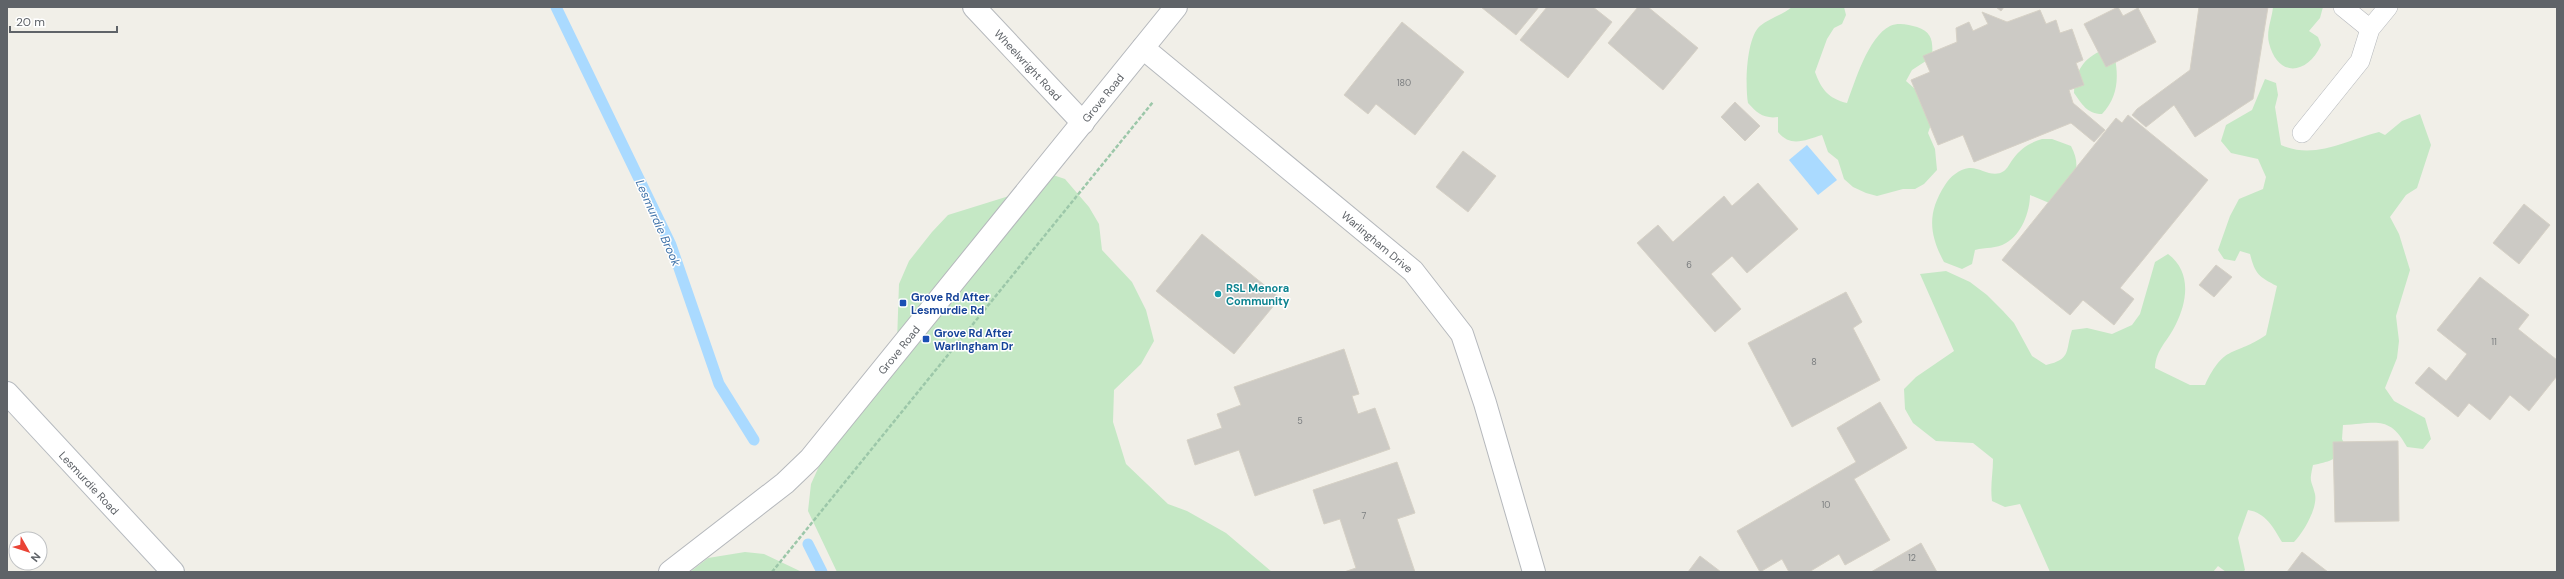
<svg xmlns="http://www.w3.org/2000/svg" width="2564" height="579" viewBox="0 0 2564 579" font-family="'DM Sans',sans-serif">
<rect width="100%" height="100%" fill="#f1efe8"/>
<path fill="#c5e8c5" d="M1792,7h52l2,8 -4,9 -8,4 -7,11 -12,33c6,17 14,27 32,31 8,-21 21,-66 43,-77 9,-4 19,-1 27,1 16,5 16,16 15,30l-20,13 -6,11 17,15 11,20 -6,17 7,16 2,21 -13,14 -9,5h-12l-26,7 -11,-3 -13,-6 -9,-8 -6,-19 -10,-8 -6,-17c-17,5 -31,13 -44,-3v-15c-14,2 -21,-4 -30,-14 -3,-17 -2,-65 12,-77 10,-8 22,-11 32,-19z
M2273,7h50l-3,11 -11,13 9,6 3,8c-13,29 -43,34 -52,-2 -3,-12 3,-24 4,-36z
M2103,50l12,8c4,22 2,40 -13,56 -15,0 -20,-10 -28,-21 1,-21 9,-35 29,-43z
M2265,79l11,4 2,12 -3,12 6,38c34,15 65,-5 98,-13l6,3 17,-14 18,-7 11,31 -14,43 -11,7 -16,22 9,17 11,36 -14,46 3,25 -2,17 -12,30 9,13 31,17 6,21 -8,10 -16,-2c-18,-33 -32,-23 -64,-22l-1,14 4,8c-9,13 -18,15 -33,18 -4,19 -2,13 2,29 3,14 -12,39 -21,48h-12c-9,-15 -16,-29 -34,-32l-10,28 7,32 -2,2h-17l-8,-6 -5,6h-163l-30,-68 -15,3 -13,-6c-2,-15 1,-27 1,-42l-20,-16 -37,-2 -23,-18 -8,-14 -1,-20 12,-12 38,-26 -34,-77 26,-3 24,11 17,13 16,16 11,12 18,33 14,9c26,-6 19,-14 26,-35l15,-2 25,6 20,-9 8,-11 15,-52 13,-8c23,17 20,46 8,70 -8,17 -20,25 -21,44l35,17h15c20,-42 29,-28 61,-50l11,-49c-18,-9 -22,-12 -27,-32l-10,-3 -5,10 -11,-2 -6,-9 12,-34 9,-17 24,-10 3,-12 -8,-18 -27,-6 -10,-12 5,-16 26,-15z
M2042,139h10l19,7c14,27 -2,37 -17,59l-24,-10c0,17 -9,40 -24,48 -10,6 -20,4 -31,7l-3,14 -10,5 -18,-7c-15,-28 -17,-49 1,-77 5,-8 14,-16 24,-17 12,-1 23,11 35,3 3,-2 6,-8 9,-12 8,-11 16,-16 29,-20z
M1041,171l24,8 24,28 10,17 3,26 30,32 14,28 8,31 -13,23 -27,26 -1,32 13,42 42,40 19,7 39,22 46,39h-435l-29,-61 3,-27 19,-42 67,-100 2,-58 10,-23 23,-29 16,-17 61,-19z
M745,552l19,2 38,18h-112l18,-14z"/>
<path fill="#aadaff" d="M1807,145l30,35 -19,15 -29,-35z"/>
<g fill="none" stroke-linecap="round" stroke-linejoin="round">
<path stroke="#aadaff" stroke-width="11" d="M556,7l115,238 48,139 35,56
M808,544l14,28"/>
</g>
<path fill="#cccac5" stroke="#d6d1c6" d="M1481,7h58l-23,28z
M1547,7h46l19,15 -44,56 -48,-38z
M1638,7h10l50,41 -35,42 -55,-47z
M1996,7h8l-3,4z
M2118,7l5,9 15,-8 18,34 -50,25 -22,-43z
M2199,7h69l-15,92 -58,38 -21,-32 -28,22 -14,-12 5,-6 53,-39z
M2040,10l6,14 10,-4 4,13 12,-4 11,31 -7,3 8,22 -15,5 4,13 32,27 -11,12 -23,-19 -97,39 -11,-27 -25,10 -27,-65 19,-8 -7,-16 34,-14 -1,-14 13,-6 4,9 15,-7 -6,-12 25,10z
M1402,22l62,50 -49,63 -39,-31 -8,10 -24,-19z
M1735,102l25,24 -15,15 -24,-24z
M2128,115l80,65 -88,108 14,11 -20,26 -31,-25 -13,15 -68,-55 114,-142 6,5z
M1463,151l33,25 -28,36 -32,-25z
M1758,183l40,46 -51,44 -15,-17 -21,18 30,35 -26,23 -78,-89 21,-18 15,17 51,-46 8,10z
M2524,204l26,21 -31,39 -26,-21z
M1202,234l78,64 -46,56 -78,-63z
M2216,265l16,12 -18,20 -15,-12z
M2480,277l49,38 -11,14 39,31v16l-28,35 -19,-16 -20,25 -21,-17 -11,14 -43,-34 14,-16 17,14 21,-27 -30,-24z
M1846,292l16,30 -9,6 27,52 -88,47 -44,-84z
M1344,349l15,45 -7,2 6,18 17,-6 15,41 -135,47 -16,-46 -44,15 -8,-25 35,-12 -5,-14 24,-9 -7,-18z
M1880,402l27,46 -53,31 36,61 -45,25 -6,-11 -30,18h-20l-7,-13 -22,13 -23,-41 119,-69 -19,-34z
M2398,441l1,80 -64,1 -2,-80z
M1397,462l18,51 -18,6 18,53h-71l12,-4 -16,-49 -16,5 -11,-34z
M1921,543l16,29h-66z
M2302,552l26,20h-41z
M1700,556l21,16h-33z"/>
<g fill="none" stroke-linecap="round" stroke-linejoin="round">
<g stroke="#b5b8bc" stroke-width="20">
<path id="service" d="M2343,7l27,22 18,-22
M2302,133l58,-72 10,-32"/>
</g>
<g stroke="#b5b8bc" stroke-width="24">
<path id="minor" d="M974,7l109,116
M1143,48l270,223 49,63 23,69 49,169"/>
</g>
<g stroke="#b5b8bc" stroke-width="24">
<path id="tertiary" d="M670,572l115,-89 25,-24 366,-452"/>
</g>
<g stroke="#b6babf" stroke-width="24">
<path id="secondary" d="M7,393l166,179"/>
</g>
<path stroke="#9cc7a9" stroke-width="2.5" stroke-dasharray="4 2" stroke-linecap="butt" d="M772,572l381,-470"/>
<use href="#service" stroke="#fff" stroke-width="19"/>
<use href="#minor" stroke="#fff" stroke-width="22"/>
<use href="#tertiary" stroke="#fff" stroke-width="22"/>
<use href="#secondary" stroke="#fff" stroke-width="22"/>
</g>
<circle fill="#0f9aa8" stroke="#fff" stroke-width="1.5" cx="1218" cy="294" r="4"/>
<g fill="#1a4fb4" stroke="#fff" stroke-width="1.5">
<rect x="899" y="299" width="8" height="8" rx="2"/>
<rect x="922" y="335" width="8" height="8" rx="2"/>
</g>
<g text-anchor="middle" stroke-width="3" stroke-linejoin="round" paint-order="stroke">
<g font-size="9" fill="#7a7d7f">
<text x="1404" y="86">180</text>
<text x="1689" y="268">6</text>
<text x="2494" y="345">11</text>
<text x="1814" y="365">8</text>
<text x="1300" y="424">5</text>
<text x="1826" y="508">10</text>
<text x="1364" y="519">7</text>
<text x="1912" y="561">12</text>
</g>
<g font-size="11" fill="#5f6368" stroke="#fff">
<text transform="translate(1028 65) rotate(47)" y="4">Wheelwright Road</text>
<text transform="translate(1103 98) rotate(-51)" y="4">Grove Road</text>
<text transform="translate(1377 242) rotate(40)" y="4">Warlingham Drive</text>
<text transform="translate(899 350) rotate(-51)" y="4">Grove Road</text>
<text transform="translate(89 483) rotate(47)" y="4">Lesmurdie Road</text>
</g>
<g font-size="11" font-weight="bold" fill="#0d838f" stroke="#fff" text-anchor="start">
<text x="1226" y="292">RSL Menora<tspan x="1226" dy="13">Community</tspan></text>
</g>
<g font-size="11" font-weight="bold" fill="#164399" stroke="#fff" text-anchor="start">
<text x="911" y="301">Grove Rd After<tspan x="911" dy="13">Lesmurdie Rd</tspan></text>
<text x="934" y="337">Grove Rd After<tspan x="934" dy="13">Warlingham Dr</tspan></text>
</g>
<g font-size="12" font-style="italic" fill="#4174aa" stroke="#fff">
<text transform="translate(658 223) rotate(66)" y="4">Lesmurdie Brook</text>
</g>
</g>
<rect width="2564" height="579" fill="none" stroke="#5f6368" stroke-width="16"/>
<g transform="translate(28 551) rotate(129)"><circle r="19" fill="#ffffff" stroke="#bfc1c3"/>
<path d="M0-3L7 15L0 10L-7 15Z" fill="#ea4335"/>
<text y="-6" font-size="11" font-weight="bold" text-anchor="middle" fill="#5f6368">N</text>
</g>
<path d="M10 26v6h107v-6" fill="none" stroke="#5f6368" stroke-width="2"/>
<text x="16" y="26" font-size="12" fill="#5f6368" stroke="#ffffff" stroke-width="3" paint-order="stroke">20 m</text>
</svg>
